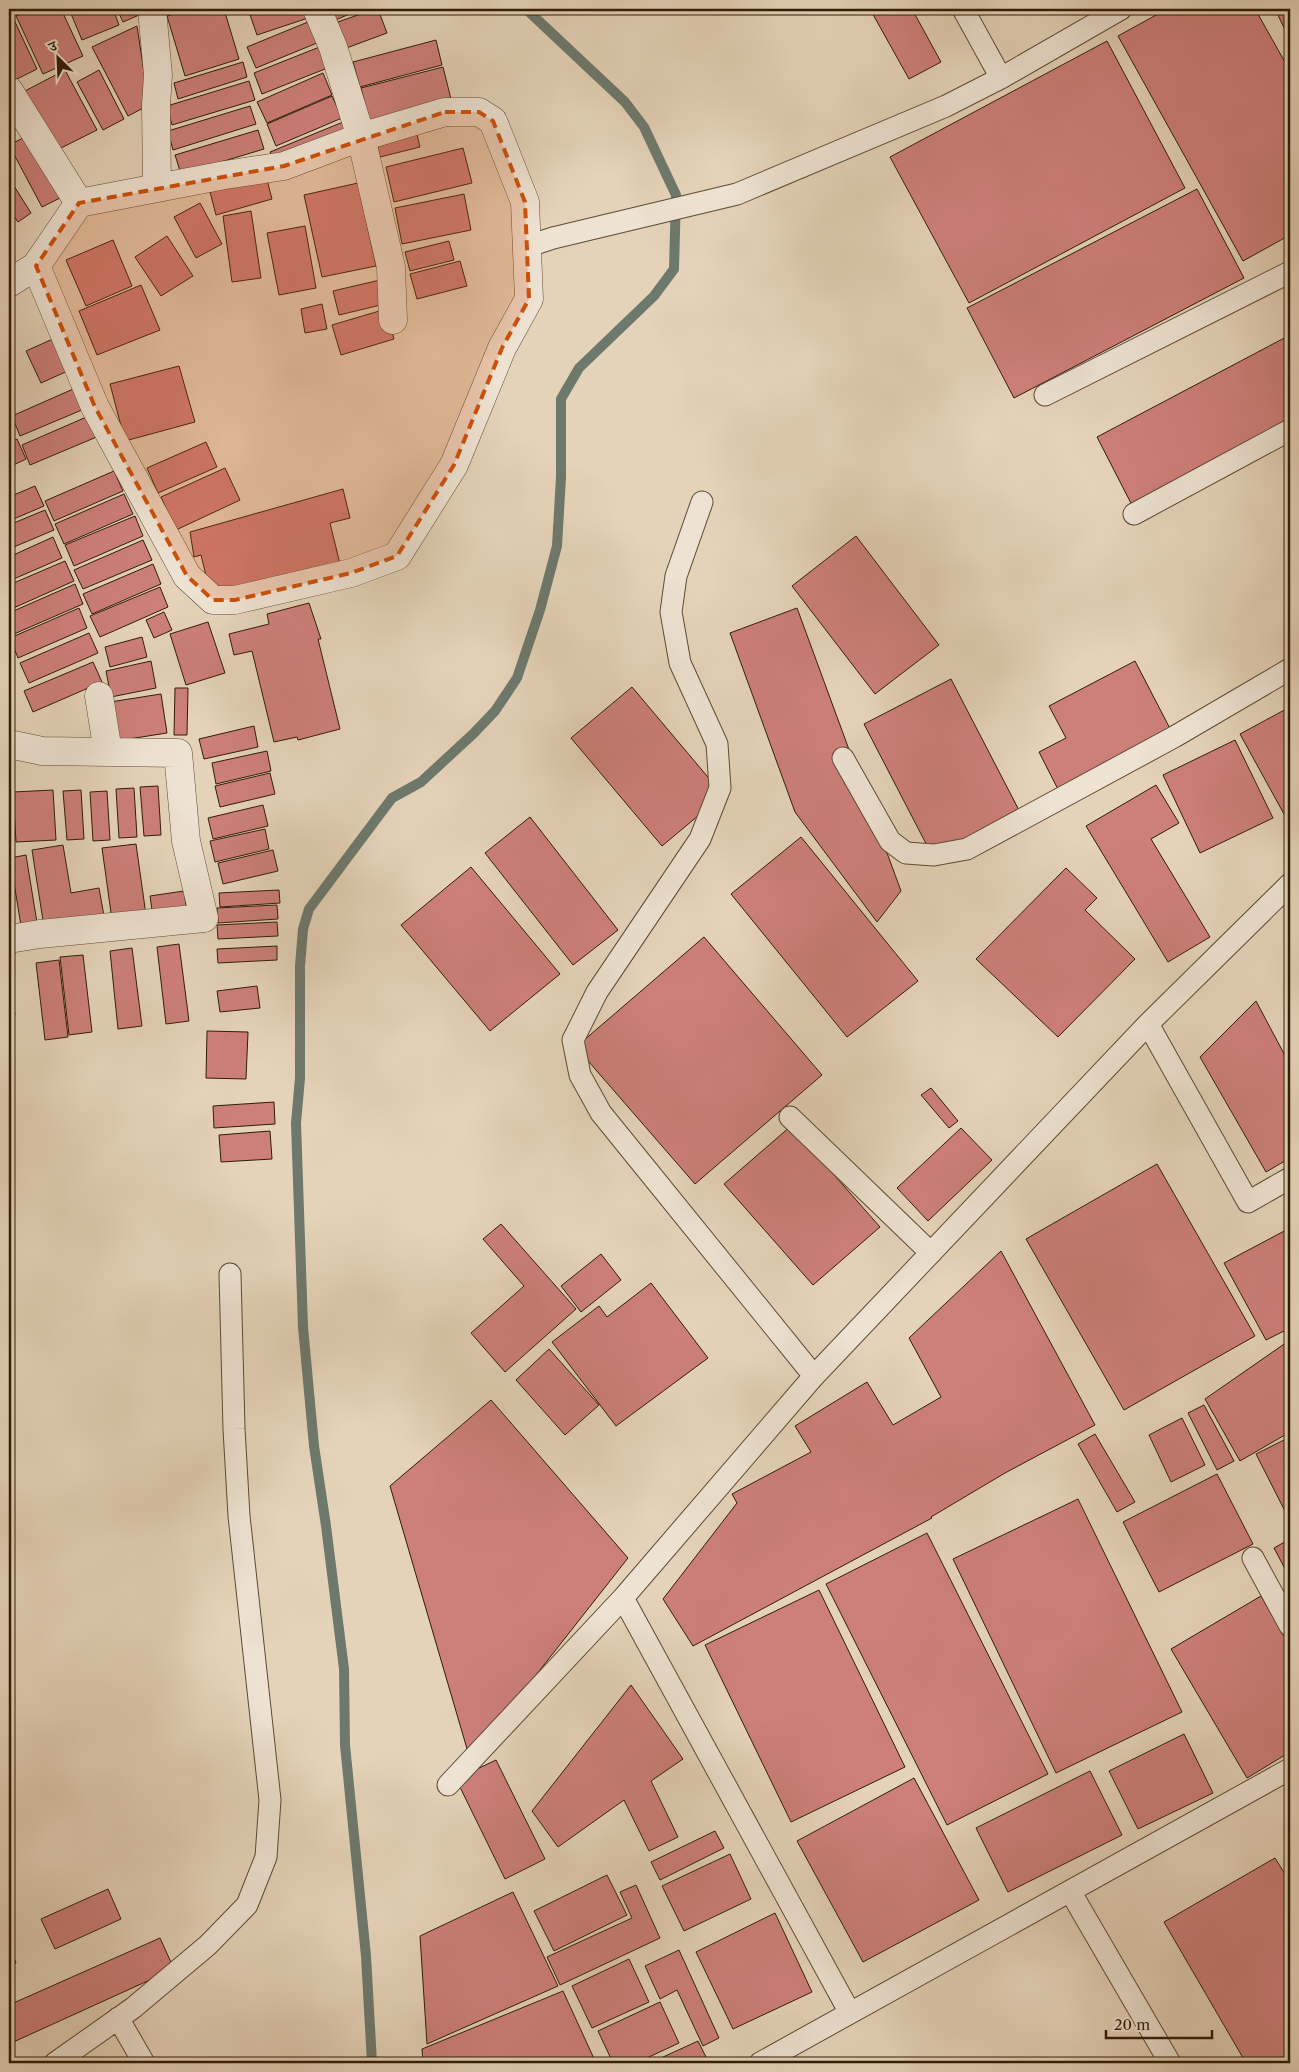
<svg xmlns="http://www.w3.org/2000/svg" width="1299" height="2072" viewBox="0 0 1299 2072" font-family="'Libre Caslon Text','Noto Serif Devanagari',serif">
<rect width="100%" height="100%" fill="#e5d3b9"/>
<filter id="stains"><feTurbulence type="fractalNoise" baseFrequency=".004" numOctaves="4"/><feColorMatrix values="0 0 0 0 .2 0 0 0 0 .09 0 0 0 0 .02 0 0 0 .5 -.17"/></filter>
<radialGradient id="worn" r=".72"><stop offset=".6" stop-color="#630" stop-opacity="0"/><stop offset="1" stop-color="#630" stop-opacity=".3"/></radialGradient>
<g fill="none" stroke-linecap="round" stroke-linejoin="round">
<path stroke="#6d796d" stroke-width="10" d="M372,2063l-6,-107 -21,-211 -1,-76 -18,-143 -12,-80 -11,-119 -7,-204 4,-45v-112l3,-37 6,-20 83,-111 29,-16 52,-48 22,-23 22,-33 23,-68 17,-64 4,-69v-78l18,-31 75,-72 20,-27 2,-74 -32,-68 -19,-25 -99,-93"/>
</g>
<path fill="#cd7f7a" stroke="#301c07" d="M9,9l28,60 -26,13 -2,-5z
M32,9h29l22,47 -40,18 -27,-58z
M69,9h44l6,16 -37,15z
M117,9h28l1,3 -23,10z
M192,9h32l15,50 -54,17 -18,-60z
M248,9h60l3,8 -54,18z
M325,9h36l-30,13z
M375,9h3l9,24 -46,17 -9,-26z
M870,9h42l29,53 -32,17z
M1167,9h88l35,62v164l-47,26 -125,-225z
M1275,9h15v31z
M308,22l9,21 -61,25 -9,-21z
M137,26l12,79 -21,11 -36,-69z
M436,40l6,25 -82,22 -7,-25z
M1107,41l78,147 -216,115 -79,-146z
M322,46l8,21 -68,27 -8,-21z
M243,62l4,15 -69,22 -4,-16z
M443,67l9,36 -82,21 -9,-36z
M65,70l32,60 -42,21 -32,-59z
M99,70l25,49 -21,11 -26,-48z
M323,73l9,22 -65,28 -10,-21z
M249,81l6,19 -83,25 -5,-19z
M332,96l10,22 -66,28 -9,-22z
M250,106l6,18 -83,26 -5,-19z
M343,122l5,12 -73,30 -5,-12z
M415,126l5,21 -40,10 -5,-21z
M258,130l6,19 -83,25 -6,-19z
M31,134l33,62 -22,11 -33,-62z
M463,148l9,35 -78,19 -8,-35z
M266,176l6,23 -56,16 -6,-23z
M9,178l22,35 -13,9 -9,-14z
M358,183l18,83 -54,11 -18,-82z
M1197,189l47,89 -230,120 -47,-90z
M464,194l7,36 -69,14 -7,-36z
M200,203l22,41 -26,14 -22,-41z
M251,211l10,67 -29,4 -9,-66z
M305,226l11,62 -37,7 -12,-62z
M167,236l26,40 -32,20 -26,-39z
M113,240l19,46 -46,20 -20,-46z
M449,241l5,19 -44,11 -5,-19z
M460,261l7,25 -50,13 -7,-25z
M380,280l5,24 -46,11 -6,-24z
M141,285l19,45 -63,25 -18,-44z
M322,304l5,25 -22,4 -4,-24z
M386,309l8,30 -53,16 -9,-30z
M1290,335v94l-155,82 -38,-74z
M55,338l15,32 -29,13 -15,-32z
M179,366l16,56 -70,19 -15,-57z
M80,386l9,21 -69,29 -8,-20z
M91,415l8,21 -69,29 -8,-20z
M17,439l9,20 -17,8v-24z
M206,442l11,25 -59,26 -11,-25z
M225,468l15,32 -64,30 -15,-33z
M114,471l9,20 -69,30 -9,-20z
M35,486l9,20 -35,15v-24z
M343,489l7,29 -20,5 10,41 -129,32 -10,-41 -7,2 -4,-25z
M124,494l9,20 -69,30 -9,-20z
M45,510l9,20 -45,19v-24z
M135,516l8,20 -69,30 -9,-21z
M856,536l83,109 -64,49 -83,-108z
M53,537l9,21 -53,23v-24z
M143,540l9,20 -69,29 -9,-19z
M65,561l9,20 -65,29v-25z
M153,564l8,20 -69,30 -9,-20z
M75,584l8,20 -69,30 -5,-12v-9z
M160,587l8,20 -68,30 -10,-21z
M309,603l12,36h-3l22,90 -42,11 -1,-3 -23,5 -22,-91 -18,4 -5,-21 40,-10 -2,-10z
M79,608l8,20 -69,30 -8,-20z
M797,608l104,283 -24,31 -82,-110 -65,-179z
M164,612l8,18 -18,8 -8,-18z
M208,622l17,51 -39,12 -16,-51z
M89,633l9,20 -69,30 -9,-20z
M142,637l5,20 -37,10 -5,-20z
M151,661l5,27 -45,9 -5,-26z
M1135,661l43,83 -113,59 -26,-51 27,-14 -17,-32z
M93,662l9,20 -69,30 -9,-21z
M951,679l71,137 -87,45 -71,-137z
M632,687l91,108 -61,51 -91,-108z
M175,688h13l-1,47h-13z
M161,694l6,39 -51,8 -6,-39z
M1290,707v118l-50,-91z
M254,726l4,21 -54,12 -5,-20z
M1235,740l38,78 -73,35 -37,-78z
M267,751l4,20 -55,13 -4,-21z
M270,773l5,21 -55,13 -5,-21z
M1156,785l23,38 -28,16 59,98 -42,25 -82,-136z
M158,786l3,49 -17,1 -4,-49z
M134,788l3,49 -18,1 -3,-49z
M53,790l3,50 -40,2 -3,-50z
M81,790l3,49 -17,1 -4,-49z
M107,791l3,49 -17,1 -3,-49z
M263,805l5,21 -55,13 -5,-21z
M9,816l5,30 -5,1z
M530,817l88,113 -45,35 -88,-112z
M265,829l4,20 -54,13 -5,-21z
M801,837l117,144 -71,56 -116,-143z
M136,844l10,71 -34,5 -10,-72z
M63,845l8,48 28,-5 5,28 -60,11 -12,-77z
M273,850l5,21 -55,13 -5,-21z
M26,855l12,74 -16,3 -12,-74z
M471,867l89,107 -70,57 -89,-106z
M1066,868l31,30 -12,12 50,49 -77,78 -82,-78z
M9,887l6,39 -6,2z
M279,890l1,13 -60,4 -1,-14z
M184,891l3,21 -34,5 -3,-21z
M277,905l1,14 -60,4 -1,-15z
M277,922l1,14 -60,3 -1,-14z
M704,937l118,138 -127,109 -119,-137z
M179,944l10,77 -23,3 -9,-77z
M277,946v14l-59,3 -1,-14z
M132,948l10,78 -24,3 -8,-78z
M83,955l9,77 -23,3 -9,-78z
M59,960l9,77 -23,3 -9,-77z
M9,975l6,40 -6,1z
M257,986l3,22 -40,4 -3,-21z
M1256,1001l34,64v93l-24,14 -66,-115z
M207,1031l41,1 -2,47 -40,-1z
M931,1088l27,33 -9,7 -28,-33z
M274,1102l1,22 -61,4 -1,-22z
M791,1126l89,101 -67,58 -89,-101z
M961,1128l31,32 -64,61 -31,-33z
M270,1131l2,28 -51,3 -2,-27z
M1157,1164l98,172 -131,74 -98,-171z
M501,1224l75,85 -71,63 -34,-39 53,-47 -41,-47z
M1288,1229l2,3v96l-24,12 -42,-77z
M1001,1251l94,174 -90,48 -74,44 1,1 -239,128 -30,-47 74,-96 -5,-9 79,-42 -16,-26 72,-44 26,43 48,-28 -32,-59z
M601,1254l20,26 -40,32 -20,-26z
M651,1283l57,75 -92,68 -64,-84 47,-36 8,11z
M1290,1340v92l-50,29 -35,-62z
M549,1349l50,56 -34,30 -49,-55z
M491,1400l137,158 -158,201 -80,-273z
M1204,1405l30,56 -17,9 -29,-57z
M1182,1418l23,47 -34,17 -22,-47z
M1095,1434l40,68 -18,10 -39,-68z
M1290,1437v84l-34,-67z
M1217,1474l36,70 -94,48 -36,-70z
M1078,1499l104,213 -126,61 -103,-214z
M927,1533l121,241 -101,51 -121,-241z
M1290,1539v39l-16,-30z
M819,1590l86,177 -114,55 -86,-177z
M1261,1596l29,50v106l-43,26 -76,-129z
M631,1685l52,74 -32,22 27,56 -29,14 -25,-51 -66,47 -26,-36z
M1184,1734l29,59 -75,36 -29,-58z
M496,1760l49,99 -40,20 -49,-100z
M1090,1771l32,64 -114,57 -32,-64z
M914,1778l65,122 -116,62 -66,-121z
M715,1831l9,17 -64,32 -9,-18z
M730,1854l21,45 -67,32 -22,-45z
M1275,1858l13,21 2,-1v185h-44l-82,-141z
M607,1875l20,40 -73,36 -20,-40z
M636,1885l24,53 -100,47 -13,-28 85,-39 -12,-26z
M108,1889l13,30 -66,30 -14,-30z
M513,1892l45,94 -131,58 -7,-108z
M775,1913l37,79 -79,37 -37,-77z
M160,1938l14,31 -165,75v-39z
M9,1943l7,20 -7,3z
M679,1950l40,88 -16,8 -26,-56 -17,9 -15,-33z
M629,1959l20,43 -57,26 -20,-42z
M563,1991l33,72h-173l-1,-14z
M660,2002l19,41 -43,20h-23l-15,-32z
M698,2041l11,22h-59z"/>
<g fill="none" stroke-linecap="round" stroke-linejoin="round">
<g stroke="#5d4a34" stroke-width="23">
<path id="service" d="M963,9l38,69
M526,247l27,-9 184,-44 209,-88 55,-28 120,-69
M1045,395l245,-123
M702,502l-26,74 -5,36 9,51 37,81 3,44 -20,51 -103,153 -24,48 7,35 21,38 213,263
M1134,514l156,-84
M843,758l47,83 16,12 28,2 33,-6 207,-112 116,-68
M1148,1024l100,178 42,-24
M790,1117l141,136
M1253,1558l37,68
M623,1598l227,415
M448,1785l175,-187 191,-222 334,-352 142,-140
M1070,1891l100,172
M118,2018l26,45
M55,2063l78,-55 75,-63 39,-40 19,-48 4,-57 -31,-284 -5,-87 -4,-155
M760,2063l530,-294"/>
</g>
<g stroke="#5d4a34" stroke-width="29">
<path id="minor" d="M152,9l6,66 -2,30 1,83
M9,91l70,112 146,-28 59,-9 77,-29 -28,-90 -16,-38
M36,266l59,141 92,169 26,24h22l116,-27 46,-17 57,-91 48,-117 27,-49 -4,-97 -32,-81 -14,-9h-34l-84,25 30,130 2,53
M9,283l27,-17 43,-63
M99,696l9,56
M9,744l33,7 136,2 8,88 18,77 -164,16 -31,5"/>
</g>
<use href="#service" stroke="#eee2d2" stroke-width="21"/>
<use href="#minor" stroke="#eee2d2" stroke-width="28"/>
</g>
<path fill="#cc500b" fill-opacity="0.2" stroke="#cc500b" stroke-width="4" stroke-dasharray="10 6" stroke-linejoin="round" d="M445,112h34l14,9 32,81 4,97 -27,49 -48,117 -57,91 -46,17 -116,27h-22l-26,-24 -92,-169 -59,-141 43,-63 205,-37z"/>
<rect width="1299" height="2072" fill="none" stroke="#e5d3b9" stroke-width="30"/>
<rect x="10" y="10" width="1279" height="2052" fill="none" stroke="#301c07" stroke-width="2.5"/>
<rect x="15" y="15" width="1269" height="2042" fill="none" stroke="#301c07"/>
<g transform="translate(58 58) rotate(336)" stroke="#eee2d2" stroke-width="4" paint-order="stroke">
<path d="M0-4L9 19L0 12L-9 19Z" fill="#301c07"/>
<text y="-8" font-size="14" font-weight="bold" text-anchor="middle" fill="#301c07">उ</text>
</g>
<path d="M1106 2030v8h106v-8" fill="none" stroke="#301c07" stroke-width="2.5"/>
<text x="1114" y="2030" font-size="15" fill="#301c07" stroke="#eee2d2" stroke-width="4" paint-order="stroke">20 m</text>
<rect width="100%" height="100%" filter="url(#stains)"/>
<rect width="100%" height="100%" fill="url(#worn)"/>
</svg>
